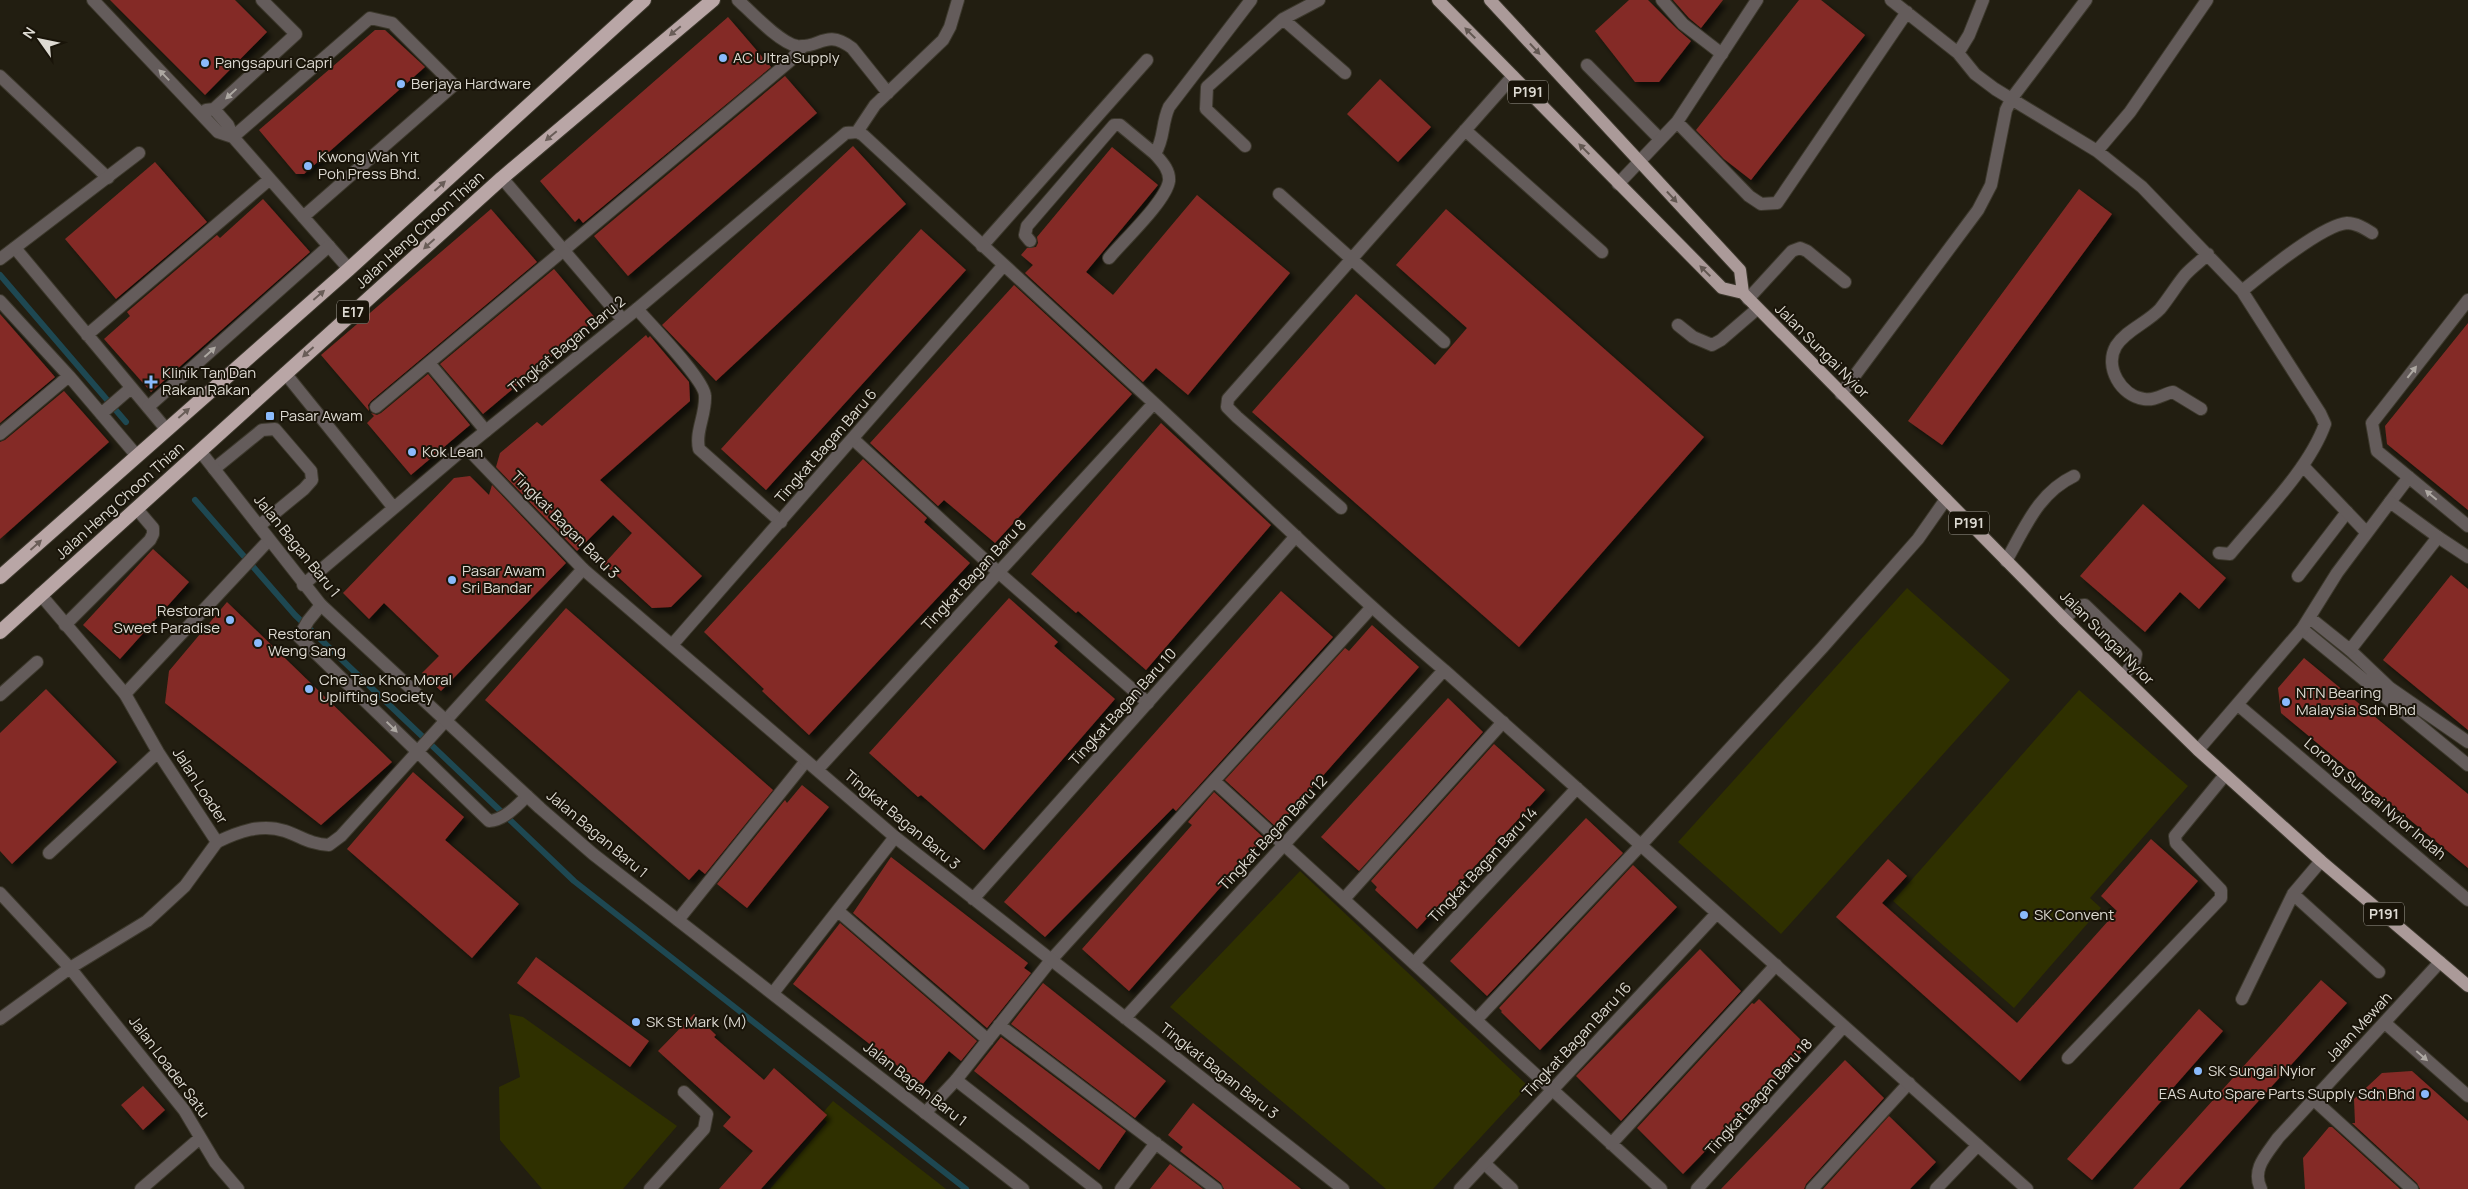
<svg xmlns="http://www.w3.org/2000/svg" width="2468" height="1189" viewBox="0 0 2468 1189" font-family="Manrope,sans-serif">
<defs>
<filter id="shadow"><feDropShadow dx="4.5" dy="4.5" stdDeviation="2.5" flood-color="#0009"/></filter>
</defs>
<rect width="100%" height="100%" fill="#221e11"/>
<path fill="#2f3000" d="M1907,588l103,92 -229,254 -103,-92z
M2079,690l109,96 -98,112 11,10 -87,100 -121,-107z
M1300,871l228,215 -95,103h-47l-216,-182z
M509,1014l14,3 154,109 -54,63h-81l-42,-49 -1,-53 21,-10z
M833,1101l113,88h-176l57,-67 -7,-6z"/>
<g fill="none" stroke-linecap="round" stroke-linejoin="round">
<path stroke="#1e4852" stroke-width="6" d="M0,275l126,147
M195,500l100,115 279,266 392,308"/>
</g>
<path fill="#842c25" filter="url(#shadow)" d="M110,0h125l32,32 -62,63z
M1629,0h19l29,29 14,12 -32,41h-24l-40,-51z
M1673,0h50l-22,28 -12,-10z
M1799,0h22l44,35 -114,145 -27,-21 -28,-29z
M728,17l43,50 -188,156 -4,-5 -4,4 -35,-41z
M375,30h10l40,37 -121,107h-8l-37,-44z
M785,76l32,37 -189,163 -34,-40z
M1380,79l51,48 -33,35 -51,-48z
M853,146l53,58 -190,177 -54,-56z
M1112,147l46,38 -72,87 27,23 84,-100 93,78 -102,122 -32,-27 -13,14 -118,-109 8,-8 -12,-10 6,-7 9,-1 2,-4 -1,-6z
M155,162l52,60 -91,77 -51,-60z
M2079,189l33,25 -170,231 -34,-24z
M263,199l47,53 -159,140 -47,-53 26,-23 -3,-4 90,-77 3,3z
M491,209l46,53 -166,139 -3,4 1,6 -48,-56z
M1446,209l258,228 -185,210 -267,-235 104,-118 79,71 32,-37 -71,-63z
M921,229l45,41 -200,220 -45,-41z
M554,269l42,50 -113,95 -43,-50z
M1014,285l118,109 -137,149 -51,-43 -6,6 -68,-63z
M0,314l55,63 -55,46z
M2468,323v187l-81,-66 -2,-18z
M646,335l2,3 2,-2 39,46 1,19 -90,79 102,96 -31,31 -19,1 -48,-44 28,-31 -19,-18 -36,36 -81,-84 4,-14 37,-31 5,4z
M428,374l42,51 -59,50 -44,-52 7,-7 -3,-3 6,2 4,-2z
M64,391l45,51 -109,97v-97l5,-2z
M1161,423l110,102 -125,145 -68,-59 -2,2 -45,-39z
M863,459l64,59 -3,4 46,41 -161,172 -47,-44 2,-2 -60,-57z
M470,476l19,19 3,-10 74,78 -125,128 -19,-18 17,-17 -55,-53 -15,16 -26,-26 111,-115z
M2143,504l83,74 -27,31 -19,-17 -35,40 -65,-56z
M153,549l36,33 -69,77 -37,-34z
M2451,575l17,14v141l-85,-70z
M1281,591l52,46 -157,174 -3,-3 -128,129 -41,-35z
M1009,598l49,44 -4,4 61,53 -131,151 -63,-55 -3,2 -49,-44z
M227,602l165,160 -71,63 -156,-122 4,-32z
M566,608l207,182 -68,84 -6,-5 -10,11 -204,-180z
M1372,625l47,42 -137,155 -2,-2 -5,6 -50,-46 120,-132 4,3z
M2304,658l164,136v74l-187,-155 -3,-25z
M46,689l71,73 -105,102 -12,-13v-118z
M1448,698l35,34 -124,139 -38,-34z
M1494,744l51,46 -128,139 -42,-39 2,-3 -6,-6z
M413,772l51,45 -19,23 74,64 -47,54 -125,-109z
M802,785l27,22 -82,101 -30,-24 68,-84 2,3z
M1214,792l50,46 -135,153 -47,-42 110,-124 -4,-3z
M1586,818l37,35 -136,143 -37,-35z
M2151,839l47,42 -178,200 -184,-164 52,-58 19,17 -25,27 135,120 100,-112 -16,-15z
M891,857l137,106 -4,5 7,5 -44,55 -134,-115z
M1633,865l44,42 -137,143 -39,-38 1,-1 -3,-3z
M840,923l137,118 -16,20 -12,-10 -27,34 -129,-101z
M1700,949l41,42 -120,130 -45,-45z
M536,957l113,84 -19,26 -113,-84z
M2321,980l26,23 -168,186h-46z
M1043,983l123,98 -31,37 -124,-94z
M1759,999l48,47 -124,128 -46,-46 115,-125 2,1z
M2199,1009l24,22 -131,149 -25,-21z
M694,1014l22,21 -2,2 50,43 10,-12 53,47 -66,74h-42l34,-38 -30,-25 8,-9 -73,-66z
M1001,1037l125,94 -27,39 -125,-99z
M1845,1060l39,38 -78,86 -2,5h-83z
M2412,1071l56,50v68h-48l-3,-6 -65,-60h3l-1,-24 28,-26z
M143,1086l22,24 -22,20 -22,-25z
M1193,1103l108,86h-77l-3,-6 -41,-32 3,-4 -15,-12z
M1889,1116l47,46 -26,27h-87z
M2329,1127h3l68,62h-95l-2,-31z
M1170,1164l33,25h-53z"/>
<g fill="none" stroke-linecap="round" stroke-linejoin="round">
<g stroke="#3c382c" stroke-width="14">
<path id="service" d="M93,0l125,132 15,5
M1662,0l21,24 39,30
M1283,19l62,54
M1587,65l73,74
M0,76l108,102
M214,109l14,16 5,12 116,132
M206,110l8,-1 82,-75 -34,-34
M1465,130l137,122
M233,137l137,-119 22,5 62,62 -151,132
M1245,146l-39,-37 1,-22 76,-68 36,-19
M1279,194l165,148
M1030,241l-5,-6 2,-9 87,-101h6l35,29
M982,246l165,-186
M15,248l151,181
M1109,258c14,-17 57,-57 60,-77 1,-11 -7,-19 -14,-27 10,-17 6,-29 14,-47l82,-107
M1748,299l44,-48 8,-3 7,3 38,31
M2468,300l-96,123 5,28 91,75
M0,301l69,75 68,80
M637,309c13,15 68,71 68,87 1,19 -10,35 -6,53l82,73
M1678,325l15,12 19,8 9,-5 36,-31
M87,335l183,-156
M429,363l57,68
M376,407l414,-346 13,-15
M101,414l30,-26
M0,434l69,-58
M853,439l145,133 150,131
M214,469l48,-39 13,-1 36,42 1,9 -8,9 -45,37
M2390,502l19,-25
M1341,508l-104,-91 -10,-10 1,-8 285,-323
M2438,537l30,20
M2006,561c19,-33 32,-68 68,-85
M2298,576l49,-64
M321,605l-13,16 -9,16 190,184c15,-1 28,-15 38,-25
M2064,619l14,-13 7,-1 51,49 -1,6 -12,17
M65,625l85,-85 3,-6v-6l-17,-20
M2302,629l166,136
M2350,650l40,38 78,54
M125,694l144,-154
M0,695l37,-33
M1214,781l447,408
M217,842c21,-10 44,-19 68,-11 17,6 25,13 44,14l12,-9 242,-267
M0,893l70,75
M2293,894l86,78
M1344,899l159,-177
M838,911l150,129
M678,920l128,-159
M773,993l122,-156
M2242,999l51,-105 28,-33
M1476,1020l165,-175
M999,1025l217,164
M2068,1058l153,-160v-8l-45,-47 -1,-7 50,-61
M2313,1099l99,90
M925,1113l31,-33 95,-120 320,-352
M1611,1144l165,-179
M1484,1163l28,26
M650,1189l54,-60 3,-15 -23,-22
M1121,1189l35,-46
M1812,1189l97,-106"/>
</g>
<g stroke="#3c382c" stroke-width="14">
<path id="minor" d="M738,0c13,12 42,43 59,46 23,3 28,-18 55,2l36,45
M1891,0l67,53 17,21 20,15 102,62 45,36 100,104 78,122 5,11c-16,45 -64,92 -95,130l-11,-1
M1958,53l11,-18 14,-35
M1677,122l72,74 12,8 16,-1 130,-191
M857,132l18,-27 68,-65 7,-13 8,-27
M2097,151l33,-39 77,-112
M502,178l121,142
M1618,184l59,-62 80,-122
M0,259l139,-106
M2242,291c21,-17 80,-66 105,-68 9,0 17,5 25,10
M285,373l108,134
M1841,394l137,-184 13,-25 15,-75 6,-12 74,-98
M148,407l181,-161
M2201,409l-28,-17c-10,2 -18,9 -29,7 -23,-3 -40,-32 -28,-53 10,-16 31,-23 44,-37 9,-11 16,-23 25,-34 7,-8 16,-14 23,-21
M466,447l117,122 312,268 448,352
M200,451l121,154 219,203 53,46 430,335
M2303,466l63,66
M303,585l163,-138 171,-138 209,-176 11,-1 6,3c97,90 195,179 292,269 96,89 189,181 289,266l583,519
M672,645l331,-379
M2238,705l230,195
M2198,750l104,-121 35,-56 53,-71 48,35 -88,113 -40,-32
M817,770l337,-367
M1641,845l182,-198 95,-108 28,-40
M49,853l109,-101
M973,899l323,-363
M1414,963l163,-175
M70,968l114,142 31,52 23,27
M1125,1018l319,-348
M0,1019l70,-51 77,-47 38,-35 32,-44 -59,-90 -33,-58 -85,-100
M2385,1023l83,73
M956,1080l140,109
M141,1189l59,-51
M1460,1189l257,-276
M1697,1189l147,-163
M1936,1189l42,-44
M2261,1189c-10,-20 6,-35 17,-51l162,-176"/>
</g>
<g stroke="#3c382c" stroke-width="14">
<path id="primary" d="M1438,0l284,288 21,5 321,326 134,131 123,111 147,125
M1490,0l250,270 3,23"/>
</g>
<g stroke="#3c382c" stroke-width="16">
<path id="trunk" d="M0,577l349,-308 295,-269
M0,632l502,-454 211,-178"/>
</g>
<use href="#service" stroke="#645c5b" stroke-width="12"/>
<use href="#minor" stroke="#645c5b" stroke-width="12"/>
<use href="#primary" stroke="#ab9a99" stroke-width="12"/>
<use href="#trunk" stroke="#b9a6a6" stroke-width="14"/>
</g>
<defs><path id="oneway-solid" d="M-6-.8H1V-3.2L6.5 0L1 3.2V.8H-6Z" transform="scale(1.25)"/></defs>
<g fill="#695d58">
<use href="#oneway-solid" transform="translate(675 31) rotate(140)"/>
<use href="#oneway-solid" transform="translate(551 136) rotate(140)"/>
<use href="#oneway-solid" transform="translate(440 186) rotate(-42)"/>
<use href="#oneway-solid" transform="translate(429 244) rotate(138)"/>
<use href="#oneway-solid" transform="translate(319 295) rotate(-41)"/>
<use href="#oneway-solid" transform="translate(308 352) rotate(138)"/>
<use href="#oneway-solid" transform="translate(184 413) rotate(-41)"/>
<use href="#oneway-solid" transform="translate(36 545) rotate(-42)"/>
</g>
<g fill="#625751">
<use href="#oneway-solid" transform="translate(1470 33) rotate(-135)"/>
<use href="#oneway-solid" transform="translate(1535 49) rotate(47)"/>
<use href="#oneway-solid" transform="translate(1584 149) rotate(-135)"/>
<use href="#oneway-solid" transform="translate(1672 197) rotate(47)"/>
<use href="#oneway-solid" transform="translate(1705 271) rotate(-135)"/>
</g>
<g fill="#ada8a2">
<use href="#oneway-solid" transform="translate(164 75) rotate(-134)"/>
<use href="#oneway-solid" transform="translate(231 94) rotate(137)"/>
<use href="#oneway-solid" transform="translate(210 352) rotate(-42)"/>
<use href="#oneway-solid" transform="translate(2412 372) rotate(-52)"/>
<use href="#oneway-solid" transform="translate(2431 495) rotate(-140)"/>
<use href="#oneway-solid" transform="translate(392 727) rotate(44)"/>
<use href="#oneway-solid" transform="translate(2422 1056) rotate(41)"/>
</g>
<g fill="#8abafc" stroke="#191409" stroke-width="2">
<circle cx="723" cy="58" r="5"/>
<circle cx="205" cy="63" r="5"/>
<circle cx="401" cy="84" r="5"/>
<circle cx="308" cy="166" r="5"/>
<path d="M148.5 374.5h5v5h5v5h-5v5h-5v-5h-5v-5h5z"/>
<rect x="265" y="411" width="10" height="10" rx="2.5"/>
<circle cx="412" cy="452" r="5"/>
<circle cx="452" cy="580" r="5"/>
<circle cx="230" cy="620" r="5"/>
<circle cx="258" cy="643" r="5"/>
<circle cx="309" cy="689" r="5"/>
<circle cx="2286" cy="702" r="5"/>
<circle cx="2024" cy="915" r="5"/>
<circle cx="636" cy="1022" r="5"/>
<circle cx="2198" cy="1071" r="5"/>
<circle cx="2425" cy="1094" r="5"/>
</g>
<g text-anchor="middle" stroke-width="4" stroke-linejoin="round" paint-order="stroke">
<g fill="#191409" stroke="#a29f96" stroke-width="1">
<rect x="1508" y="80.5" width="40" height="23" rx="4"/>
<rect x="337" y="300.5" width="32" height="23" rx="4"/>
<rect x="1949" y="511.5" width="40" height="23" rx="4"/>
<rect x="2364" y="902.5" width="40" height="23" rx="4"/>
</g>
<g font-size="14" font-weight="bold" fill="#dddad2">
<text x="1528" y="97">P191</text>
<text x="353" y="317">E17</text>
<text x="1969" y="528">P191</text>
<text x="2384" y="919">P191</text>
</g>
<g font-size="15" fill="#dddad2" stroke="#191409" text-anchor="start">
<text x="733" y="63">AC Ultra Supply</text>
<text x="215" y="68">Pangsapuri Capri</text>
<text x="411" y="89">Berjaya Hardware</text>
<text x="318" y="162">Kwong Wah Yit<tspan x="318" dy="17">Poh Press Bhd.</tspan></text>
<text x="162" y="378">Klinik Tan Dan<tspan x="162" dy="17">Rakan Rakan</tspan></text>
<text x="280" y="421">Pasar Awam</text>
<text x="422" y="457">Kok Lean</text>
<text x="462" y="576">Pasar Awam<tspan x="462" dy="17">Sri Bandar</tspan></text>
<text x="220" y="616" text-anchor="end">Restoran<tspan x="220" dy="17">Sweet Paradise</tspan></text>
<text x="268" y="639">Restoran<tspan x="268" dy="17">Weng Sang</tspan></text>
<text x="319" y="685">Che Tao Khor Moral<tspan x="319" dy="17">Uplifting Society</tspan></text>
<text x="2296" y="698">NTN Bearing<tspan x="2296" dy="17">Malaysia Sdn Bhd</tspan></text>
<text x="2034" y="920">SK Convent</text>
<text x="646" y="1027">SK St Mark (M)</text>
<text x="2208" y="1076">SK Sungai Nyior</text>
<text x="2415" y="1099" text-anchor="end">EAS Auto Spare Parts Supply Sdn Bhd</text>
</g>
<g font-size="15" fill="#dddad2" stroke="#191409">
<text transform="translate(420 230) rotate(-42)" y="5">Jalan Heng Choon Thian</text>
<text transform="translate(567 345) rotate(-39)" y="5">Tingkat Bagan Baru 2</text>
<text transform="translate(1822 351) rotate(45)" y="5">Jalan Sungai Nyior</text>
<text transform="translate(826 446) rotate(-49)" y="5">Tingkat Bagan Baru 6</text>
<text transform="translate(120 501) rotate(-42)" y="5">Jalan Heng Choon Thian</text>
<text transform="translate(565 525) rotate(45)" y="5">Tingkat Bagan Baru 3</text>
<text transform="translate(297 546) rotate(51)" y="5">Jalan Bagan Baru 1</text>
<text transform="translate(974 575) rotate(-47)" y="5">Tingkat Bagan Baru 8</text>
<text transform="translate(2107 638) rotate(45)" y="5">Jalan Sungai Nyior</text>
<text transform="translate(1123 707) rotate(-48)" y="5">Tingkat Bagan Baru 10</text>
<text transform="translate(200 786) rotate(57)" y="5">Jalan Loader</text>
<text transform="translate(2375 799) rotate(40)" y="5">Lorong Sungai Nyior Indah</text>
<text transform="translate(902 820) rotate(40)" y="5">Tingkat Bagan Baru 3</text>
<text transform="translate(1273 833) rotate(-47)" y="5">Tingkat Bagan Baru 12</text>
<text transform="translate(597 834) rotate(40)" y="5">Jalan Bagan Baru 1</text>
<text transform="translate(1483 865) rotate(-47)" y="5">Tingkat Bagan Baru 14</text>
<text transform="translate(2359 1027) rotate(-47)" y="5">Jalan Mewah</text>
<text transform="translate(1577 1040) rotate(-47)" y="5">Tingkat Bagan Baru 16</text>
<text transform="translate(169 1067) rotate(53)" y="5">Jalan Loader Satu</text>
<text transform="translate(1219 1071) rotate(38)" y="5">Tingkat Bagan Baru 3</text>
<text transform="translate(915 1084) rotate(38)" y="5">Jalan Bagan Baru 1</text>
<text transform="translate(1759 1097) rotate(-48)" y="5">Tingkat Bagan Baru 18</text>
</g>
</g>
<g transform="translate(40 40) rotate(303)" stroke="#191409" stroke-width="4" paint-order="stroke">
<path d="M0-4L9 19L0 12L-9 19Z" fill="#dddad2"/>
<text y="-8" font-size="14" font-weight="bold" text-anchor="middle" fill="#dddad2">N</text>
</g>
</svg>
